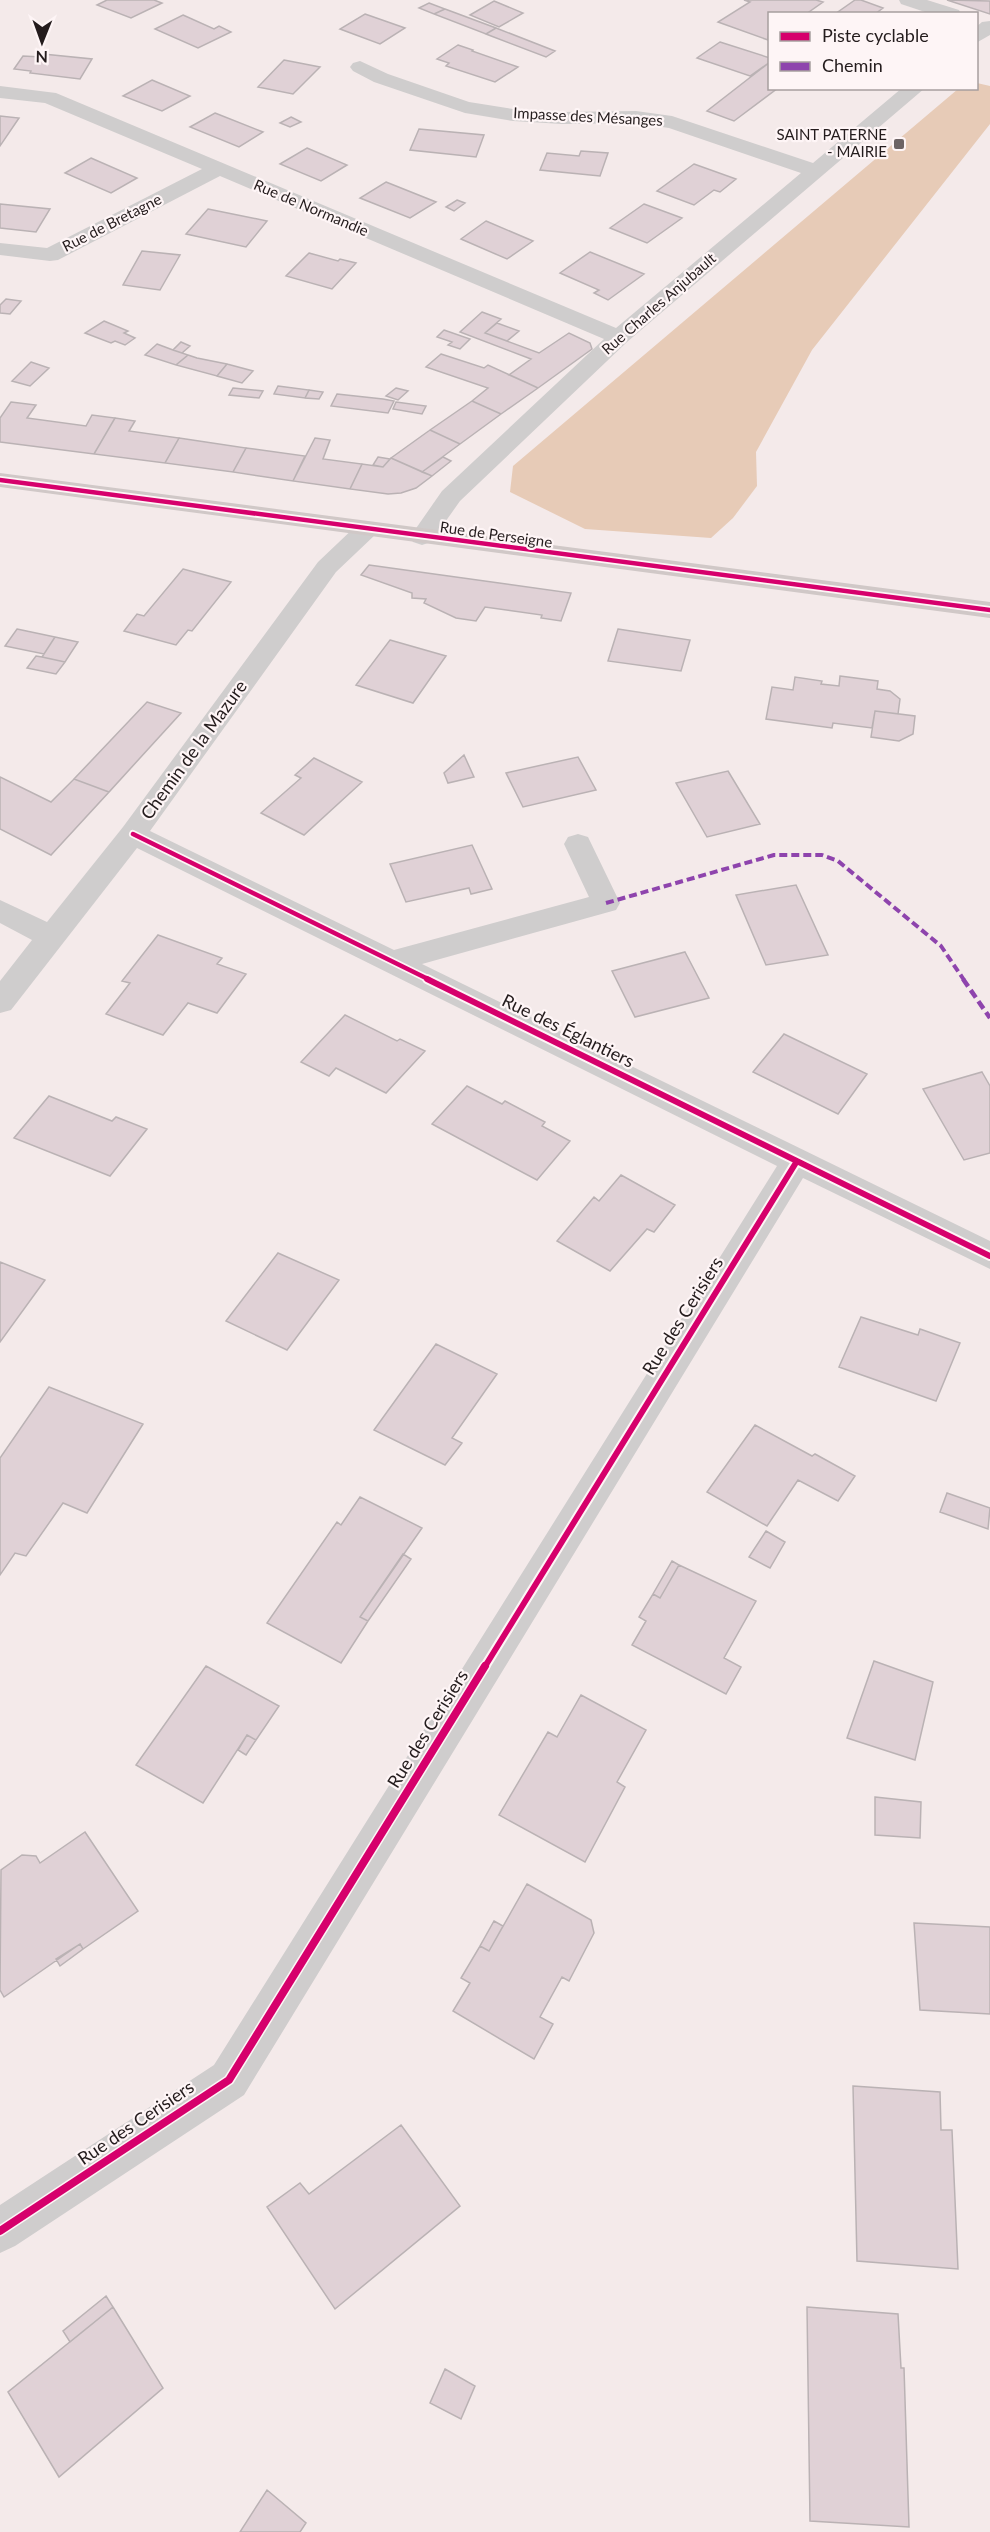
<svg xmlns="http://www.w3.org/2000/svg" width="990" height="2532" viewBox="0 0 990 2532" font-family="Lato,sans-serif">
<rect width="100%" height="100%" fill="#f4eaea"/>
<path fill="#e7cbb7" d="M977,83l13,3v38l-178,226 -56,102 1,34 -24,32 -22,20 -126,-9 -75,-37 3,-26 445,-377 18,-1z"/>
<path fill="#e0d1d6" stroke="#bab2b4" stroke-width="1.5" d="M107,0h47l8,3 -31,15 -34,-13z
M744,0h72l7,2 -17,12h-36l-2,26 -50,-18 32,-20z
M855,0h6l22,8 -8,6h-40z
M947,0l43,1v13z
M494,1l29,12 -24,14 -29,-12z
M429,3l16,6 -11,5 -15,-6z
M445,9l51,19 -10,6 -52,-20z
M365,14l40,14 -25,16 -40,-15z
M183,15l31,14 5,-3 12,6 -33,16 -43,-19z
M496,28l59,23 -9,6 -60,-23z
M720,42l50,16v4l-20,14 -53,-18z
M458,45l15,5 -1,1 46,16 -23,15 -49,-16 3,-3 -12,-4z
M43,54l49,5 -12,20 -50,-6 1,-2 -17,-2 9,-13 18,1z
M284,60l36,7 -27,27 -35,-7z
M770,62v26h8l-44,33 -27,-10z
M152,80l38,16 -28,15 -39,-15z
M215,113l48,19 -24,15 -49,-20z
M0,116l19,2 -19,28z
M291,117l10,5 -11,5 -10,-4z
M419,129l65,6 -8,22 -66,-7z
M307,148l40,17 -26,16 -41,-17z
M581,151l27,2 -8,23 -60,-6 7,-17 32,3z
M91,158l46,20 -26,15 -46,-20z
M694,164l42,15 -16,13 -6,-2 -20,15 -37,-14z
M386,182l50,20 -26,16 -50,-20z
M457,200l8,3 -11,8 -8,-4z
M0,204l50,5 -14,23 -36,-4z
M644,204l38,14 -35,25 -37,-15z
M208,209l59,12 -21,26 -60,-13z
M486,221l47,20 -26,18 -46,-20z
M142,251l38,4 -20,35 -37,-5z
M590,252l54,22 -36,26 -14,-7 5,-3 -39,-17z
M309,253l29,8 2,-2 16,4 -24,26 -46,-13z
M6,299l15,2 -11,13 -10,-1v-8z
M482,312l19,7 -16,14 54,20 30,-20 21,10 2,6 -54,39 -29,-13 22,-16 -71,-27z
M104,321l24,10 -4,2 11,5 -10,7 -10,-4 -4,2 -26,-10z
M497,323l22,8 -12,10 -22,-8z
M444,330l26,9 -10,10 -12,-4 4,-3 -15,-5z
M181,342l9,4 -8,7 -9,-3z
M157,344l16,6 15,5 -12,10 -31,-10z
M441,354l43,14 4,-3 50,23 -37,26 -29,-13 16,-13 -62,-21z
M188,355l9,3 30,6 -10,12 -41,-11z
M31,362l18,6 -19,18 -18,-5z
M227,364l26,7 -11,12 -25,-7z
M278,386l31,4 -4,8 -31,-4z
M233,388l30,3 -4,7 -30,-3z
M396,388l12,3 -10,9 -12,-4z
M309,390l14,2 -4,7 -14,-1z
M337,394l46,5 11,2 -6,12 -57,-7z
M472,401l29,13 -41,30 -30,-14z
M11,402l25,3 -9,13 59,8 6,-11 23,3 -21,36 -94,-12v-24z
M396,402l30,4 -4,8 -29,-5z
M115,418l20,3 -6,10 50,7 -14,25 -71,-9z
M430,430l30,14 -38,28 -31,-14z
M179,438l67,10 -13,24 -68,-9z
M315,438l15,2 -7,19 39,5 -12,25 -57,-8z
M246,448l59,8 -12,25 -60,-9z
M378,457l12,2 -7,8 -10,-2z
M443,457l8,4 -19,15 -10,-4z
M391,458l41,18 -16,12 -15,5 -13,1 -38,-5 12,-25 21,3z
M369,565l202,28 -10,28 -20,-3 1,-3 -57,-8 -9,14 -20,-3 -32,-15 2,-4 -14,-1v-5l-51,-18z
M183,569l48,13 -39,49 -4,-1 -12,15 -52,-14 13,-17 7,2z
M17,629l38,8 -11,17 -39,-8z
M618,629l72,11 -9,31 -73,-10z
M55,637l23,5 -13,20 -23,-5z
M390,640l56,16 -33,47 -57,-18z
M36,656l6,1 23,5 -9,12 -29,-6z
M840,676l38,5 -1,8 13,2 10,8 -2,15 -23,-3 -3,17 -39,-5 -1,5 -66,-9 6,-32 21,3 2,-13 27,4 -1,3 18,2z
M147,702l34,11 -72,79 -35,-13z
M875,711l40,5 -2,18 -14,7 -28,-4z
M464,755l10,22 -26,6 -4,-10z
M578,757l18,33 -73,17 -17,-34z
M314,758l48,24 -58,53 -43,-22 40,-35 -6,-3z
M728,771l32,53 -53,13 -31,-54z
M0,777l51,25 23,-23 35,13 -58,63 -51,-26z
M472,845l20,44 -21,5 -2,-6 -63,14 -16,-38z
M796,885l32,70 -62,10 -30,-70z
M158,935l64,23 -5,6 29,10 -29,39 -29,-10 -25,32 -57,-21 24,-31 -8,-2z
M685,952l24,46 -74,19 -23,-46z
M345,1015l52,26 3,-2 25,12 -39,42 -50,-25 -7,8 -28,-14z
M784,1034l83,40 -29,40 -85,-42z
M982,1072l8,14v67l-26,7 -41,-71z
M467,1086l35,18 3,-3 40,21 -3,4 28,15 -33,39 -105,-56z
M49,1096l63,25 4,-4 31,12 -37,47 -96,-38z
M621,1175l54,30 -21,27 -7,-3 -37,42 -53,-30 37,-44 5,4z
M278,1253l61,27 -52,70 -61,-29z
M0,1262l45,18 -45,62z
M861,1317l57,18 2,-6 40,14 -24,58 -97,-34z
M436,1344l61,30 -45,64 10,5 -17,22 -71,-35z
M49,1387l94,37 -56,89 -24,-10 -37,53 -11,-3 -15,22v-117z
M755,1425l57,31 3,-2 40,22 -17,25 -40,-21 -31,46 -60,-34z
M947,1493l43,15 -2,21 -48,-17z
M360,1497l62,31 -62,89 8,4 -27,42 -74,-40 70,-101 4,3z
M766,1531l19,11 -15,26 -21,-11z
M403,1554l8,5 -43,62 -8,-4z
M672,1561l7,4 -19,33 -7,-4z
M679,1565l77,36 -32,57 17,9 -15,27 -94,-49 14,-24 -7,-4 14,-23 7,4z
M874,1661l59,21 -18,78 -68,-22z
M206,1666l73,40 -23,34 -9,-5 -44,68 -67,-38z
M581,1695l65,35 -29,52 8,5 -40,75 -86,-47 49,-83 9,5z
M247,1735l9,5 -10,15 -8,-5z
M875,1797l46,5 -1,36 -45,-3z
M85,1832l53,79 -55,38 -3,-5 -76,53 -4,-7 1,-120 21,-15 14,1 4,7z
M527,1884l64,36 3,13 -25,48 -7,-4 -22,40 13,7 -19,35 -81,-48 17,-28 -9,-5 19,-32 9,5z
M494,1921l9,5 -14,25 -9,-5z
M914,1923l76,4v87l-70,-4z
M80,1944l3,5 -23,17 -4,-7z
M853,2086l87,6 1,38h11l6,139 -101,-8z
M401,2125l59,81 -125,103 -68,-102 33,-24 9,11z
M106,2296l7,11 -43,35 -7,-11z
M113,2307l50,81 -104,89 -51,-85z
M807,2307l91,7 3,54h3l5,159 -99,-6z
M445,2369l30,17 -14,33 -31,-16z
M267,2490l39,33 -6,9h-60z"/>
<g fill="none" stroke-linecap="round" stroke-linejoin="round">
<path fill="#cfcdcd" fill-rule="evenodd" d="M899,0h28l32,10 2,4h-30l-30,-10z
M990,21v14l-14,8v-16l6,-5z
M360,61l28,13 81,28 44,7 49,3 74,-1 36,5 141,47 89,-75h23l-298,254 -167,159 -29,41 -9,3 -9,-3 -3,-5 32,-46 162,-152 -384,-163 -162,84 -8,1 -50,-6v-12l47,5 155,-79 -157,-66 -45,-5v-12l56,7 560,235 185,-155 -132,-45 -33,-5 -74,1 -49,-3 -48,-8 -91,-31 -21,-11 -3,-4 3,-4z
M367,522l9,2 3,5 -3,5 -40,38 -186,259 244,119 195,-53 -25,-53 4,-7 10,-3 10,3 32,66 -4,7 -194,54 568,277v28l-187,-91 -559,917 -229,151 -15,7v-48l214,-140 563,-899 -640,-318 -126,162 -11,3v-32l32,-41 -32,-17v-23l47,22 76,-95 195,-265 40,-38z"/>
<path fill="#d0c8c7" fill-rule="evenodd" d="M0,473l990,129v16l-990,-131z"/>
<path stroke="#8e44ad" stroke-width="4" stroke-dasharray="8 4" stroke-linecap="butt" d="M606,903l168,-48h48l16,6 103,85 23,34"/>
<path stroke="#8e44ad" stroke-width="4.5" stroke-dasharray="9 4.5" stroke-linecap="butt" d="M963,979l27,39"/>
<g stroke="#fef5f6" stroke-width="8">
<path id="cycleway-far2" d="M0,480l990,130
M133,834l297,146"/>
</g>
<g stroke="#fef5f6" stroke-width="10">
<path id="cycleway-far1" d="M427,979l563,277
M484,1668l313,-507"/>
</g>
<g stroke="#fef5f6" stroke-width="11">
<path id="cycleway" d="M0,2231l229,-151 256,-414"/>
</g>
<use href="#cycleway-far2" stroke="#d6006c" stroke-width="4.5"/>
<use href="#cycleway-far1" stroke="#d6006c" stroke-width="6"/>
<use href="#cycleway" stroke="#d6006c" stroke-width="8"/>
</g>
<rect fill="#6d6465" stroke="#fef5f6" stroke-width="2" x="893" y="138" width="12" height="12" rx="3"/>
<g text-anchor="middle" stroke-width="4.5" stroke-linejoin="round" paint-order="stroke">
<g font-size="15" fill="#241c1d" stroke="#fef5f6">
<text transform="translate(588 117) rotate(3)" y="5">Impasse des Mésanges</text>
<text transform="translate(311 208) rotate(23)" y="5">Rue de Normandie</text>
<text transform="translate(112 223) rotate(-27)" y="5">Rue de Bretagne</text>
<text transform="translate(659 304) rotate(-41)" y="5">Rue Charles Anjubault</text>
<text transform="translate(496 535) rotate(8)" y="5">Rue de Perseigne</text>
</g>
<g font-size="15" fill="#241c1d" stroke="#fef5f6" text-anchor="end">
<text x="887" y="140">SAINT PATERNE<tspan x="887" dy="17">- MAIRIE</tspan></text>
</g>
<g font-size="18" fill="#241c1d" stroke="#fef5f6">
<text transform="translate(194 750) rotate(-54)" y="6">Chemin de la Mazure</text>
<text transform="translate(568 1031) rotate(26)" y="6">Rue des Églantiers</text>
<text transform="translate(683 1316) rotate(-58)" y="6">Rue des Cerisiers</text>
<text transform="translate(428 1729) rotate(-58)" y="6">Rue des Cerisiers</text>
<text transform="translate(136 2123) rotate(-34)" y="6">Rue des Cerisiers</text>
</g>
</g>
<rect x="768" y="12" width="210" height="78" fill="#fef5f6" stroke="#a79e9f" stroke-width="1.5"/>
<rect x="780" y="32" width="30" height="9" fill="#d6006c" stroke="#a79e9f" stroke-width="1.5"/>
<text x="822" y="42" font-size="18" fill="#241c1d">Piste cyclable</text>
<rect x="780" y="62" width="30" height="9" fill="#8e44ad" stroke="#a79e9f" stroke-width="1.5"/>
<text x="822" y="72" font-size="18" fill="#241c1d">Chemin</text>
<g transform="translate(42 42) rotate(181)" stroke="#fef5f6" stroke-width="4.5" paint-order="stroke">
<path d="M0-4.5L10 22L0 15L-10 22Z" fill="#241c1d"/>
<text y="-9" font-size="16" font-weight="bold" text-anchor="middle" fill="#241c1d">N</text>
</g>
</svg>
